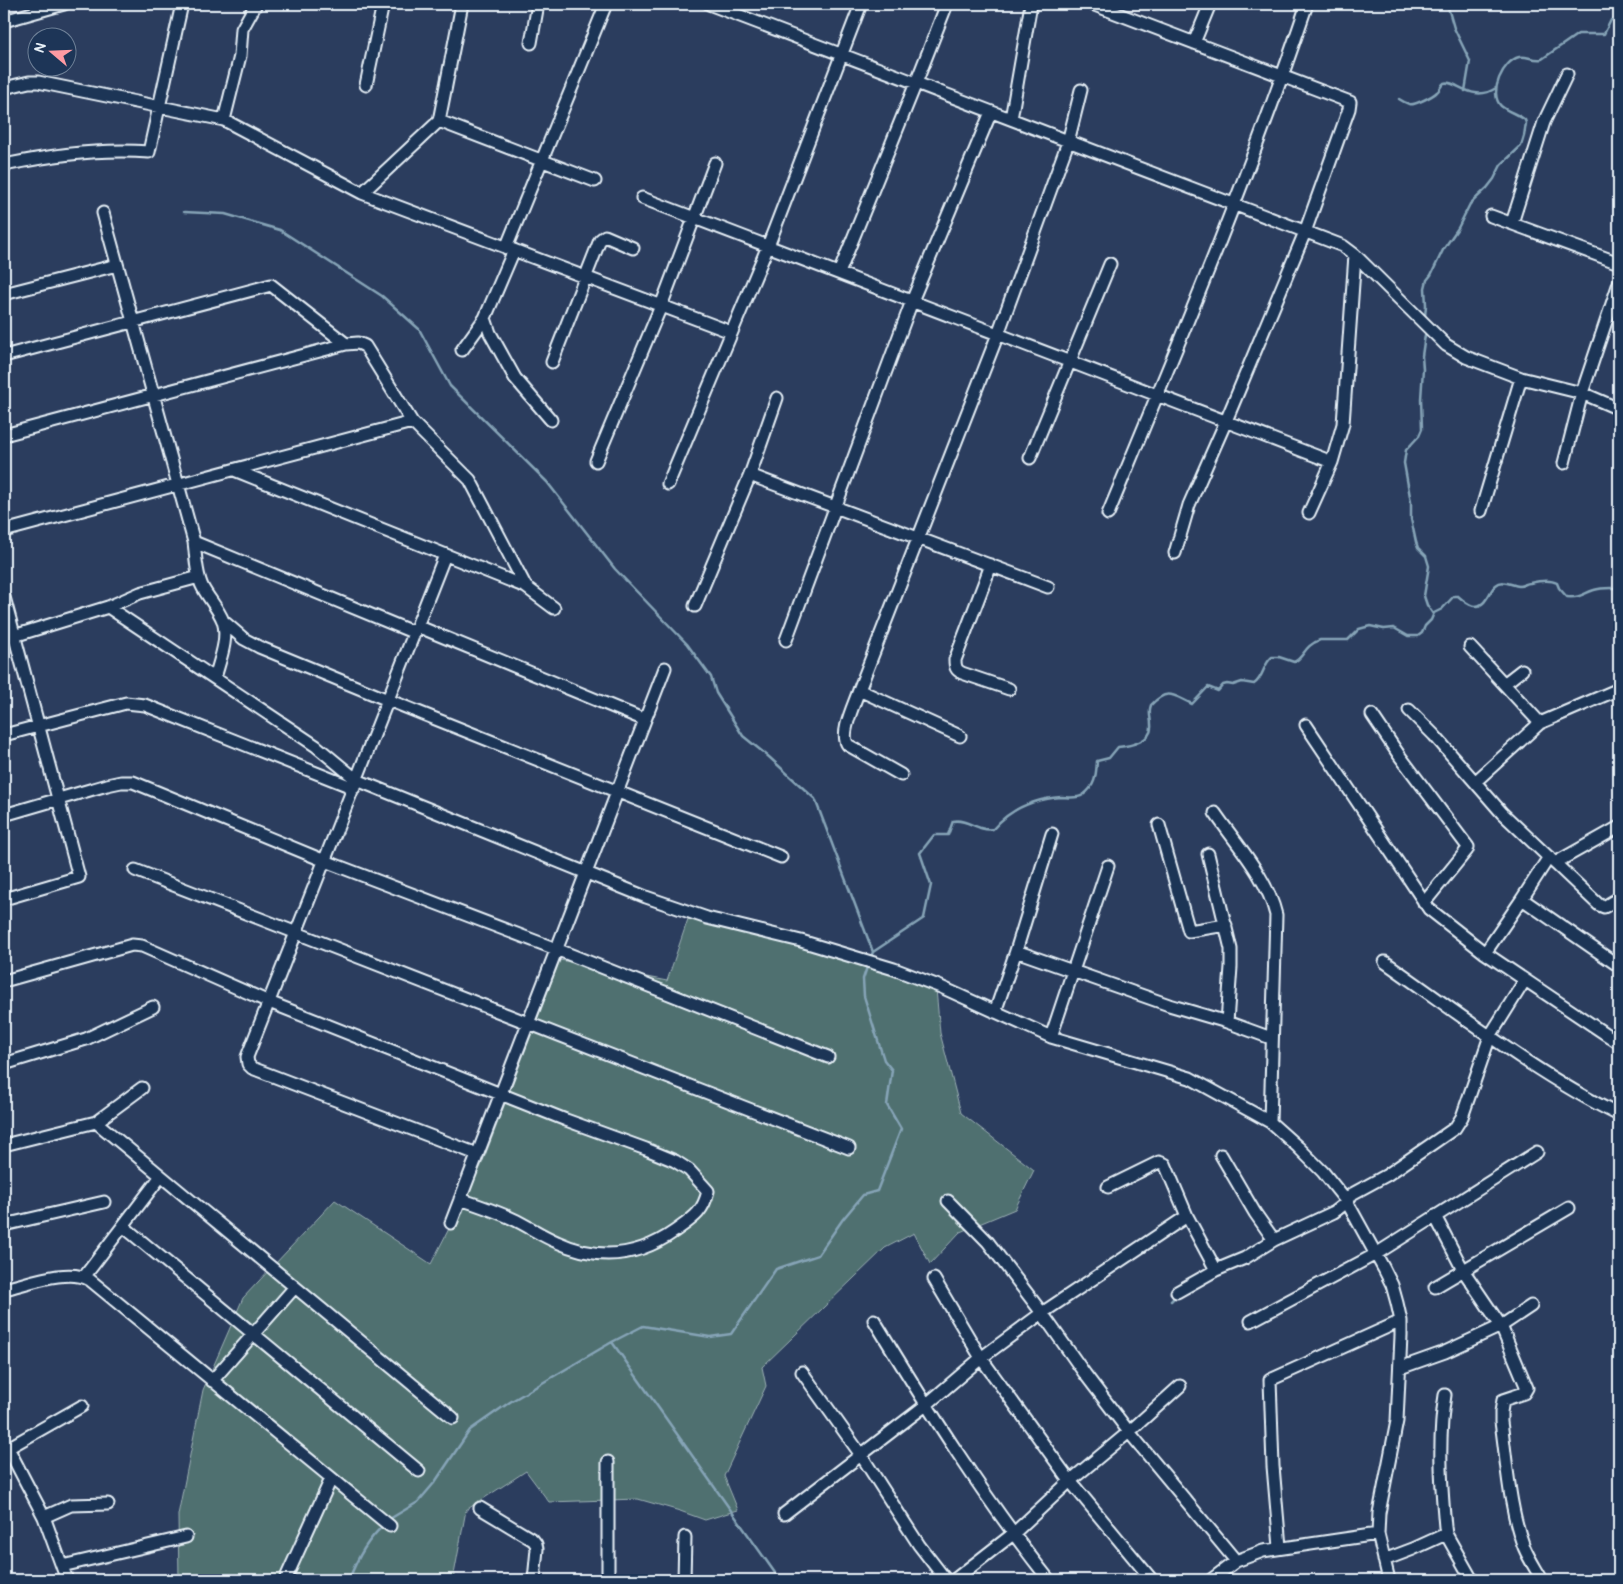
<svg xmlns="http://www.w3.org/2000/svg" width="1623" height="1584" viewBox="0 0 1623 1584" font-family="Pangolin,sans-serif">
<rect width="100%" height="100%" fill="#2b3d5e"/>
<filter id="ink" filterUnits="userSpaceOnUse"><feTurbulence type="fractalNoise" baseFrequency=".02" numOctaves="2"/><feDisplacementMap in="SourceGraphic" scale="10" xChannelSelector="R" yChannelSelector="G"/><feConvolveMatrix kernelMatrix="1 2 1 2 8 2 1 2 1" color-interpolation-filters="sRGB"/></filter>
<g filter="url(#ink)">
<path fill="#4f7070" stroke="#9cb0b4" d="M688,919l142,34 106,36 4,44 21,80 73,57 -19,39 -55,23 -30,32 -16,-31 -29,15 -123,119 4,19 -42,90 14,34 -33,10 -25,-9 -42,-12 -89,3 -23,-31 -60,39 -13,70h-274l-1,-65 25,-125 40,-92 92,-98 96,64 50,-98 79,-206 107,21z"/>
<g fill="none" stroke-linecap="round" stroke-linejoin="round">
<path stroke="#86a4b7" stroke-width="2.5" d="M1447,4l7,24 16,33 -5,30
M1399,99c3,2 7,4 10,5 5,2 24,-8 28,-12 3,-2 4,-7 7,-9 11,-4 28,21 52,5
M184,212l41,2 55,16 102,66 37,33 31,57 97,96 68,87 72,75 24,33 5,16 27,43 26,21 46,42 58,153
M1425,317l1,-12 -1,-17 2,-8 4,-5 12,-25 15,-22 12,-24 17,-16 7,-9 7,-14 20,-19 3,-10 2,-13 -1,-3c-7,-6 -17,-8 -24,-14 -13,-13 2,-45 18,-49 7,-2 15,4 23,2l36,-25h26l7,-14 8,-2
M1425,335l-3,21 1,13 -2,30 1,30 -3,7 -13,14 -2,13 7,39v17l5,23 2,6 8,8 3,10 -5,30 3,9 6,9
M870,959l3,-7 51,-34 7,-33 -11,-32 14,-18h14l5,-14c14,-3 25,11 40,8 17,-20 41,-30 68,-32 6,0 16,2 22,-2 13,-9 13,-21 14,-34l12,-3 9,-11c12,-1 35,-6 33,-22 0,-8 -3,-12 0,-20 17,-18 23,-9 41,-1l16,-17 10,4 5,-6 4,-1 6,1 9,-3 12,2c10,-7 9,-20 18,-27h7l15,5c11,-5 9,-16 26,-22h28l11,-11 11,-3 14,3 10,-1 14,8h10l4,-3 3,-7 6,-6 3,-7 8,-4 12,-13h4c9,8 20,17 29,2 3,-4 5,-10 9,-13 7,-6 15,0 23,1 4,0 7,-3 11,-3 8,-2 20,-4 27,0l2,5 8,9c14,1 15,-3 27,-7 8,-3 18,-2 25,-2
M1171,1301l6,-6
M612,1342l168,238
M388,1520l30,-18 17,-20 35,-52 40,-28 102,-60 31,-16 67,11 21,-3 45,-65 42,-14 25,-36 20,-24 14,-4 24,-62 -14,-24 5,-35 -8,-10 -20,-64 -1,-17 5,-15
M349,1580c7,-19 18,-40 34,-54"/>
<g stroke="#e8f1f8" stroke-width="15">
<path id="minor" d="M709,4l634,242 12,9 -12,169 -11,38 -23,51
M1092,4l258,98 -1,7 -44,123 -79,189 -37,84 -14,48
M4,21l60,-17
M531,43l7,-39
M1194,43l16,-39
M366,85l17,-81
M4,88l25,-6h9l186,38 138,73 369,139
M1011,119l20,-115
M224,120l16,-64 2,-27 14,-25
M439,121l156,60
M4,165c47,-10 97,-17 145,-13l33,-148
M362,193l77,-72 23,-117
M642,198l690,264
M103,213l91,329c2,15 2,33 9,46 6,11 16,22 20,33 6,18 -4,41 -8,57
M1491,216l128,47
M1512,223l32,-101 23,-48
M506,248l100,-244
M1355,255l91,90 20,12 55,21 61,15 37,16
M839,273l77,-190 31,-79
M4,294l113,-29
M485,318l5,15 25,45 36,42
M462,350l23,-32 29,-68
M4,356l267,-71 75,59
M552,362l48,-122 5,-4 28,12
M4,435l342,-91 12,-1 7,3 47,76 58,58 56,107
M1030,458l80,-194
M596,461l65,-155 54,-143
M1564,463l18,-70 37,-110
M234,470l292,117 28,21
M750,475l298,112
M668,484l100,-238 93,-242
M1481,511l40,-133
M1108,514c70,-169 141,-337 199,-510
M4,531l408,-109
M194,542l221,91
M445,555l-198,502 1,7 4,4 225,86
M991,565l-36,95c0,7 1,10 7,13l47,16
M4,597l75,280 -75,22
M695,606l55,-131 27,-77
M108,607l208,139 41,34 289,117 61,21 94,23 93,28 47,18 110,50 139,41 80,44 28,25 25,25 24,30 37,67 8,16 5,18 4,18v15l-4,85 -18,92 -1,21 11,46
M223,621l21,18 15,8 129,53 393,157
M417,626l228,94
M4,639l104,-32 32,-14 59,-16
M786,640l126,-339 79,-189
M1470,647l70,76
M1504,684l18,-14
M859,690c-4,13 -20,44 -11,55l53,30
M1409,710l25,25 68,78 97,92 5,2 15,-9
M1372,715l27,40 69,92 -1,3 -43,53
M1306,725l123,184 56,44 134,90
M4,735l122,-32 19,2 209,83
M960,736l-101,-46 139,-356 70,-192 13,-52
M1475,782l65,-59 79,-34
M1215,813c22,32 52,64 61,102l-6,207
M4,815l103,-30 14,-3h12l192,79 231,88 272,108
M1159,825l30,106 37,-6
M1208,854l23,95v18l-4,55
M1555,863l64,-36
M135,870l714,278
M1522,899l97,67
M1016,951l153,54 58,17 44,16
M1485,953l37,-54 27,-42
M1385,962c76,53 151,112 234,153
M4,981l128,-36 10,1 127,56 297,118 80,29 29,12 14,9 19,21c-5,22 -15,27 -33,40 -37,26 -77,30 -118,11 -15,-6 -29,-16 -44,-23 -17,-8 -35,-14 -53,-20
M995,1012l21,-61 36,-117
M1051,1037l57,-171
M4,1064l82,-25 67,-32
M96,1122l357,296
M4,1145l92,-23 46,-34
M1221,1155l34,58 19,27
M1108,1187l51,-25 6,2 22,52 29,54
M948,1201l40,41 54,71 43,61 44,58 107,129
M1435,1216l28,54 38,56 26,62 -3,5 -21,7 -2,12v10c6,41 8,86 23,125 5,12 12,22 18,33
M451,1223l214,-555
M4,1225l100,-23
M123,1226l296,245
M84,1277l77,-101
M934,1279l47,79 89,123 82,99
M1435,1287l134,-79
M4,1289c23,-5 64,-22 86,-9l300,246
M1177,1292l39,-22 29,-12 29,-18 60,-28 13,-10 5,-8 35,-19 68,-47 7,-11 28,-81 35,-56
M874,1320c54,89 110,178 175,260
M1251,1321l125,-67 161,-102
M1400,1368l45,-16 56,-26 30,-20
M802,1372l59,83 58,90 27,35
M212,1381l83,-94
M1445,1395c-7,44 -4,88 0,132l1,7 26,46
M4,1443l4,5 36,69 23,63
M8,1448l74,-42
M608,1462v118
M480,1508l53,32 3,4 1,5 -3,31
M784,1514l142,-109 55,-47 61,-45 145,-97
M44,1517l27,-12 37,-1
M1280,1547l-7,-81 -3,-86 131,-59
M1384,1560l29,-11 33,-15
M62,1566l124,-29
M285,1580l46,-101
M684,1580l1,-43
M954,1580l59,-46 57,-53 59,-49 51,-46
M1211,1580l25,-19 27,-10 115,-17"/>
</g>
<use href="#minor" stroke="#1d3557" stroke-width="11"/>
</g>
</g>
<rect width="1623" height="1584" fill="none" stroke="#1d3557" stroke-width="20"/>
<rect x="10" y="10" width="1603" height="1564" fill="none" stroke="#e8f1f8" stroke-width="2" filter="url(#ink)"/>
<g transform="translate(52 52) rotate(289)"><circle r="24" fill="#1d3557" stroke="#6e8097"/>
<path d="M0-4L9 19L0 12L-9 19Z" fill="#ff9aa2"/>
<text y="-8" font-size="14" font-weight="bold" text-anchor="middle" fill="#e8f1f8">N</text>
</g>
</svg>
